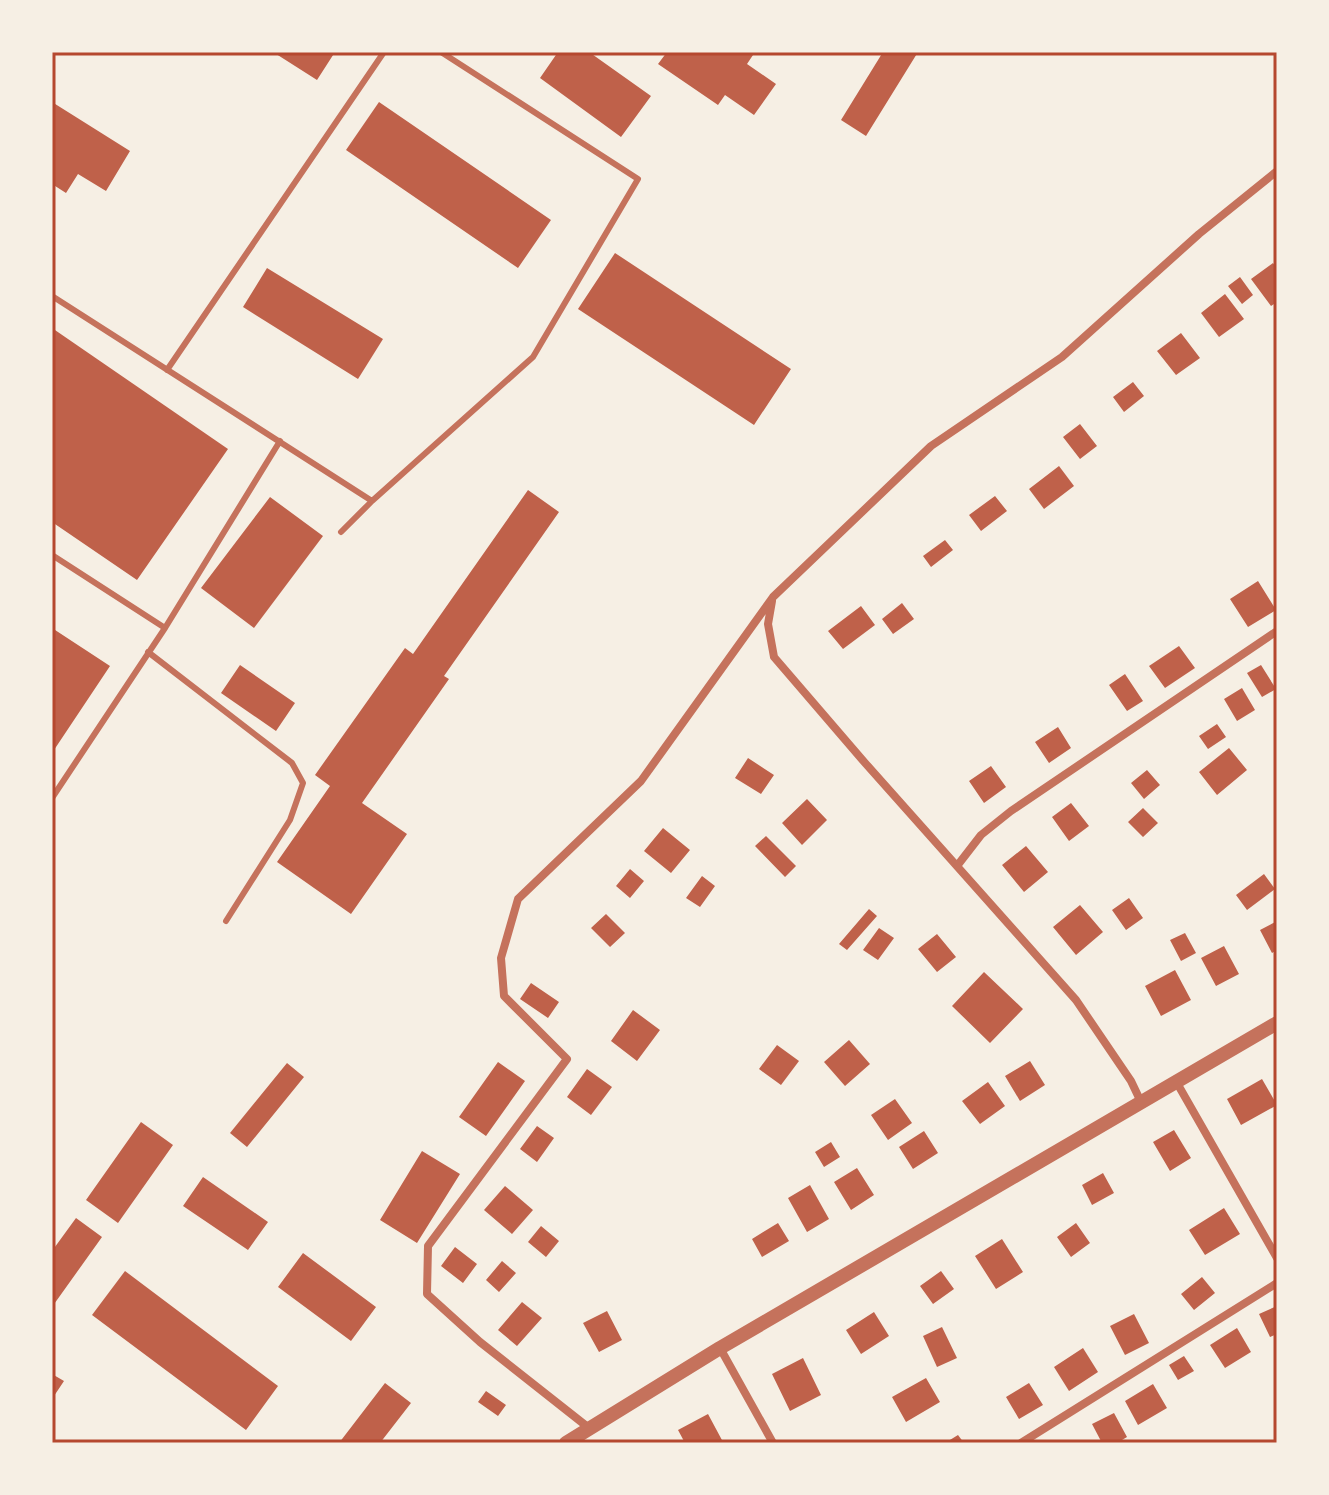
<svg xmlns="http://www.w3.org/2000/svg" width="1329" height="1495" viewBox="0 0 1329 1495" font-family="Barlow,sans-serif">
<rect width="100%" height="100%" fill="#f6efe4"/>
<path fill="#bf614a" d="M273,52h62l-18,28z
M558,52h31l62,44 -30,41 -81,-59z
M667,52h88l-8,12 29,20 -22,31 -29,-20 -7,10 -60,-41z
M883,52h35l-52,84 -25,-16z
M52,102l78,49 -24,40 -28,-17 -12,19 -14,-9z
M379,102l172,118 -33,48 -172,-118z
M615,253l176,116 -37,56 -176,-116z
M1273,263l4,6v33l-6,4 -20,-27z
M267,268l116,71 -25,40 -115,-72z
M1240,277l13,18 -11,9 -14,-18z
M1225,294l19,25 -25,18 -18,-24z
M52,328l176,121 -91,131 -85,-58z
M1181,333l19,25 -24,17 -19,-24z
M1133,382l11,14 -20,16 -11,-15z
M1080,424l17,22 -17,13 -17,-22z
M1059,466l15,20 -30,23 -15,-20z
M528,490l31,22 -115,164 5,3 -87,124 45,31 -56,80 -74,-52 53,-76 -15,-11 90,-127 8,6z
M995,496l12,15 -26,20 -12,-16z
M270,497l53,39 -69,92 -53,-40z
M945,540l8,10 -22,17 -8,-11z
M1258,581l18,29 -28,17 -18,-28z
M902,603l12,16 -21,15 -11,-15z
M861,606l14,19 -32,24 -15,-18z
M52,628l58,38 -58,87z
M1179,646l16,22 -30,20 -16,-22z
M240,665l55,38 -19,28 -55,-38z
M1261,665l15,24 -14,8 -15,-24z
M1125,674l18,27 -16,10 -18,-26z
M1242,688l13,22 -18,11 -13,-22z
M1217,724l9,13 -18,12 -9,-13z
M1058,727l13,21 -22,15 -14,-21z
M1229,748l18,22 -30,25 -18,-23z
M748,758l26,17 -13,19 -26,-16z
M991,766l15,21 -22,16 -15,-22z
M1147,770l13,15 -16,14 -13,-16z
M807,799l20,21 -25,25 -20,-22z
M1071,803l18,23 -20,15 -17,-24z
M1143,808l15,15 -15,14 -15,-15z
M663,828l27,22 -19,23 -27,-22z
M766,836l30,30 -11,11 -30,-31z
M1026,846l22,26 -24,20 -22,-27z
M630,869l14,12 -14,17 -14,-12z
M1264,874l11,15 -28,21 -11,-15z
M702,876l13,10 -15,21 -14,-9z
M1129,898l14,20 -17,12 -14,-20z
M1080,905l23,27 -27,23 -23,-28z
M869,909l8,7 -30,34 -8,-6z
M606,914l19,19 -15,14 -19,-19z
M1277,921v29l-5,3 -12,-23z
M879,928l15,10 -16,22 -15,-10z
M1185,933l11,20 -15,8 -11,-21z
M937,934l19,23 -19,15 -19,-23z
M1224,946l15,28 -23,12 -15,-28z
M1175,970l16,30 -30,16 -16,-30z
M984,972l39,37 -33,34 -38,-37z
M531,983l28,19 -11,16 -28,-19z
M633,1010l27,20 -23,31 -26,-20z
M849,1040l21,24 -25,22 -21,-24z
M777,1045l22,16 -18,24 -22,-16z
M1030,1061l15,24 -25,16 -15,-25z
M498,1062l27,19 -39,55 -27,-19z
M287,1063l17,14 -57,70 -17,-14z
M587,1069l25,18 -21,28 -24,-18z
M1262,1079l15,26 -36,20 -14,-26z
M988,1082l17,24 -25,18 -18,-23z
M895,1099l17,24 -24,17 -17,-25z
M141,1122l32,23 -55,78 -32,-23z
M537,1126l17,12 -17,24 -17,-13z
M1174,1130l17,28 -21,13 -17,-29z
M924,1131l14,22 -25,16 -14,-22z
M831,1142l9,15 -16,10 -9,-15z
M422,1151l38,23 -43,69 -37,-23z
M857,1168l17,27 -23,15 -17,-28z
M1103,1173l11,20 -22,12 -10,-20z
M203,1177l65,45 -20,28 -65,-44z
M810,1185l19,34 -22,13 -19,-34z
M505,1186l28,24 -21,24 -28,-24z
M1224,1208l16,26 -35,21 -16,-25z
M76,1218l26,19 -50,70v-56z
M778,1223l11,18 -27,16 -10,-18z
M1076,1223l14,20 -19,14 -14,-20z
M541,1226l18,15 -13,16 -18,-15z
M1002,1239l21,33 -27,17 -21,-33z
M455,1247l22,17 -14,19 -22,-17z
M303,1253l73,54 -25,34 -73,-54z
M502,1261l14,12 -17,19 -13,-12z
M125,1271l153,115 -32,44 -154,-115z
M941,1271l13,18 -21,15 -13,-18z
M1202,1277l13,16 -21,17 -13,-16z
M522,1302l20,16 -25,28 -19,-16z
M1277,1306v28l-7,3 -11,-23z
M607,1311l15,29 -23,12 -16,-29z
M874,1312l15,24 -28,18 -15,-24z
M1134,1314l15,29 -24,12 -15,-29z
M942,1327l15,31 -20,9 -14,-31z
M1237,1328l14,24 -26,16 -15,-23z
M1083,1348l15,24 -29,19 -15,-24z
M1184,1356l10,15 -16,9 -9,-15z
M803,1358l18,37 -31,16 -18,-37z
M52,1374l12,7 -12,18z
M926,1378l14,24 -34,20 -14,-25z
M385,1383l26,20 -31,40h-41z
M1029,1383l14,22 -24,14 -13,-22z
M1153,1384l14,24 -29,17 -13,-24z
M486,1391l20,14 -8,11 -20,-14z
M1114,1413l13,24 -10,6h-15l-10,-19z
M708,1414l15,28 -38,1 -7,-13z
M958,1435l6,8h-19z"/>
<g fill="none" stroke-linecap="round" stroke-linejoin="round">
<path stroke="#c5725c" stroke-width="6" d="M52,296l320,205
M167,370l217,-318
M341,532l31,-31 161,-144 105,-178 -197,-127
M52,555l113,73
M148,652l144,111 11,20 -13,37 -64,101
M52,798l113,-170 115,-187"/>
<path stroke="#c5725c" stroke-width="8" d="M772,601l-4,23 6,33 92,107 210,236 55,81 10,21
M957,866l24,-31 30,-24 266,-180
M1177,1083l100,175
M720,1348l53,95
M589,1428l-109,-86 -53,-48 1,-48 139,-187 -63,-63 -3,-38 17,-59 123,-118 132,-184 158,-151 131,-89 137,-123 78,-63
M1021,1443l256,-160"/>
<path stroke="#c5725c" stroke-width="14" d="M566,1443l154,-95 557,-325"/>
</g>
<rect width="1329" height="1495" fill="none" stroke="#f6efe4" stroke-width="108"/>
<rect x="54" y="54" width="1221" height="1387" fill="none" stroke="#b5482f" stroke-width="3"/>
</svg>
